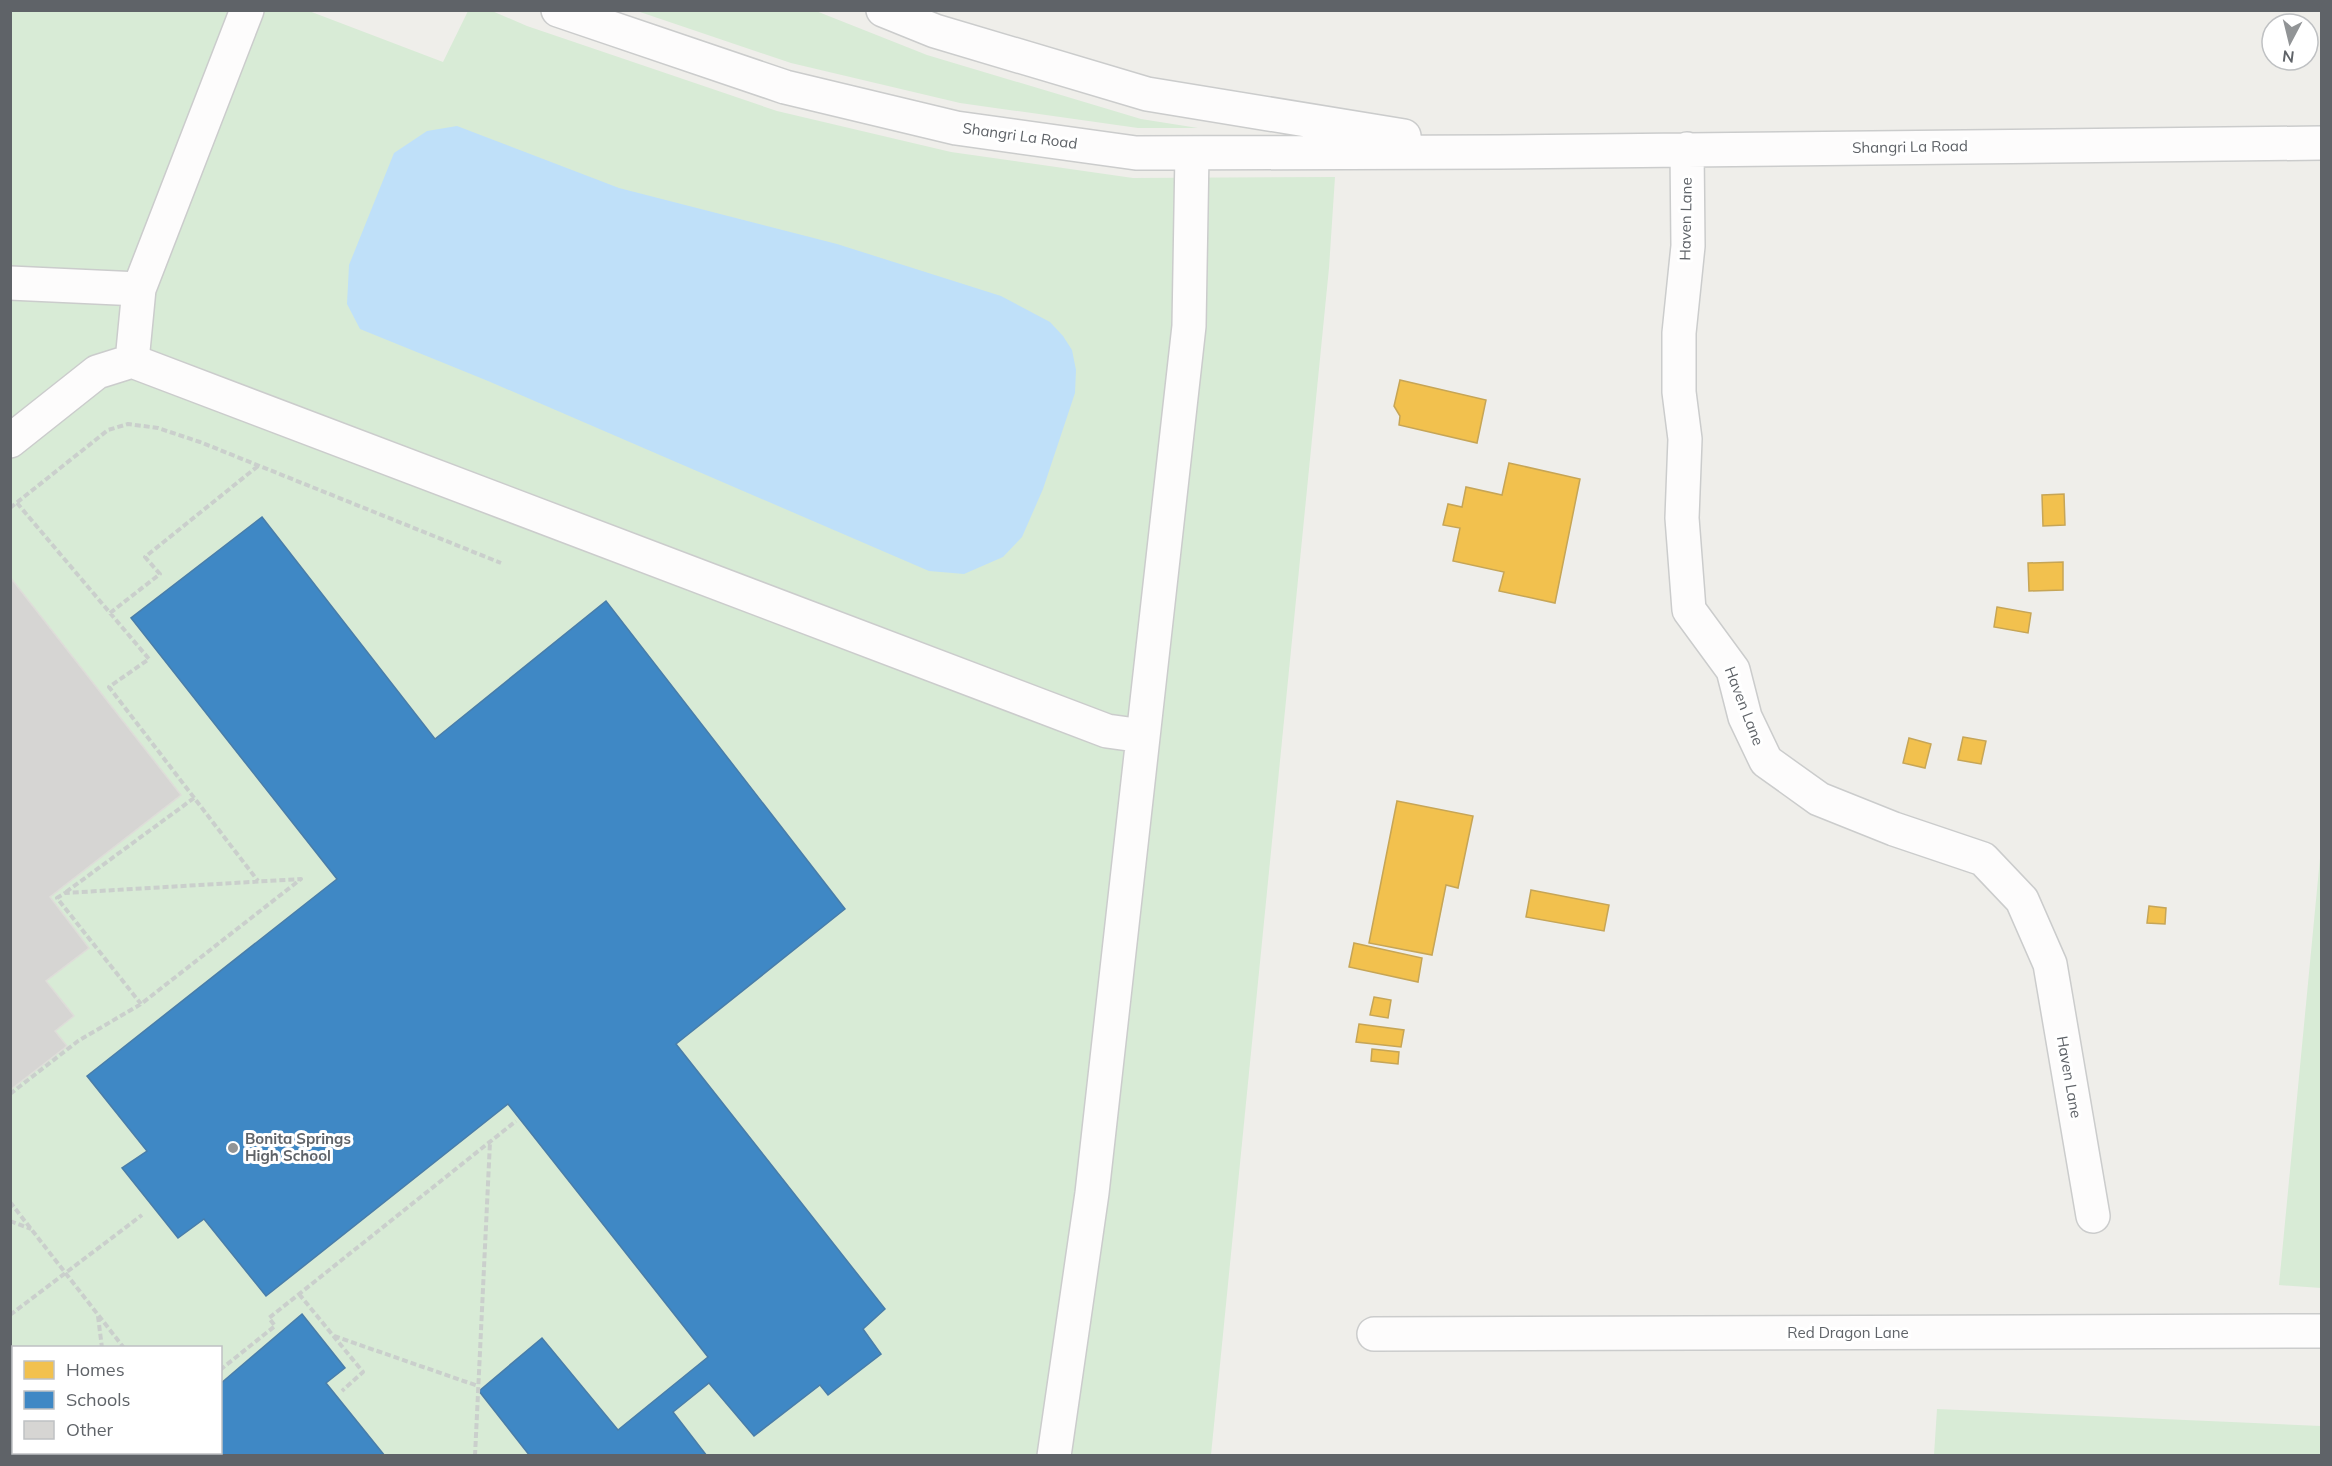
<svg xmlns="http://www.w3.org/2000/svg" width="2332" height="1466" viewBox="0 0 2332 1466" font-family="Mulish,sans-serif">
<rect width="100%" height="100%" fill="#efeeea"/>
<path fill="#d8ebd6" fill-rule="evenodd" d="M10,11h299l134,51 25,-51h24l35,15 250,85 174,41 182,26 202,-1 -6,91 -118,1187h-1200zM14,1348h206v104h-206z
M637,11h179l111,44 214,64 57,9h-60l-178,-25 -169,-40z
M2321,848l1,440h-1l-42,-3z
M1937,1409l384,17v29h-387z"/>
<path fill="#bfe0f9" d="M457,126l162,62 218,56 164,52 49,26 13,14 9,14 4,20 -1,23 -32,96 -21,48 -19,20 -39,17 -35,-3 -441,-190 -128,-52 -13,-25 2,-39 45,-112 33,-22z"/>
<path fill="#f2c14e" stroke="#c6a556" stroke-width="1.5" d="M1400,380l86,20 -9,43 -78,-18 1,-9 -6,-10z
M1509,463l71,16 -25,124 -56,-12 5,-19 -51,-11 7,-33 -17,-3 5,-21 14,3 4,-20 36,8z
M2064,494l1,31 -22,1 -1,-31z
M2063,562v28l-34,1 -1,-28z
M1997,607l34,6 -3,20 -34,-6z
M1963,737l23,4 -5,23 -23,-4z
M1909,738l22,6 -6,24 -22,-5z
M1397,801l76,15 -15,72 -12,-3 -14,70 -63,-12z
M1531,890l78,15 -5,26 -78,-14z
M2149,906l17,2 -1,16 -18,-1z
M1354,943l68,15 -4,24 -69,-15z
M1374,997l17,3 -3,18 -18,-3z
M1359,1024l45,6 -3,17 -45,-5z
M1372,1049l27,3 -1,12 -27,-3z"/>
<path fill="#3f88c5" stroke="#497da9" stroke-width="1.5" d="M262,517l173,222 171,-138 239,308 -169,135 209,265 -22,20 18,25 -53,41 -8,-10 -66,51 -45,-53 -36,29 34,44h-177l-51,-65 63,-53 76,92 90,-73 -200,-253 -242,192 -62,-77 -26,19 -56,-70 25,-17 -60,-75 250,-197 -206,-261z
M302,1314l43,54 -19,15 59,73h-248l4,-4h79v-68z"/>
<path fill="#d6d5d3" stroke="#deddd9" stroke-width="1.5" d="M10,577l171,218 -131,102 39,51 -43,33 28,35 -19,15 12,15 -57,44z"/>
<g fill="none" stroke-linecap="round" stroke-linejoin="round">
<g stroke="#cbcccc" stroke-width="36">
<path id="minor" d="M247,10l-108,279 -7,72 975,370 36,5
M558,10l227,77 171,41 180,25 362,-1 824,-9
M883,10l52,21 212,63 257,42
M1687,149l1,97 -9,87v59l6,47 -3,79 7,92 44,60 12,47 21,44 53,38 75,30 89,30 39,41 28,64 43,252
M10,283l129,6
M10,441l87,-69 35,-11
M1374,1334l948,-3
M10,1446l4,3
M1054,1456l38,-263 97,-867 3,-173"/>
</g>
<path stroke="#cacfcc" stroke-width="4" stroke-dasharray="6 3" stroke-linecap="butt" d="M17,503l132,156 -40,28 149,194
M10,508l98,-78 20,-6 30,4 42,14 301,121
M110,613l50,-39 -15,-17 113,-91
M66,892l128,-94
M10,1094l68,-53 63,-37 160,-125 -236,14 -8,5 84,106
M10,1202l114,146
M10,1221l21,8
M299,1294l64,78 -21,19
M10,1315l132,-100
M98,1316l4,32
M334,1336l144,50
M220,1370l55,-44 -6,-8 247,-197
M10,1377l4,4
M69,1452l3,4
M85,1456l2,-4
M113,1456l4,-4
M475,1456l15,-314"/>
<use href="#minor" stroke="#fdfcfc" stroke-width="33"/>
</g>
<circle fill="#919496" stroke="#fff" stroke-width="2" cx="233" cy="1148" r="6"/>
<g text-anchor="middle" stroke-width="6" stroke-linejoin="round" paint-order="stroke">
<g font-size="15" fill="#5f6368" stroke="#fff">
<text transform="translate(1020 136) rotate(8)" y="5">Shangri La Road</text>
<text transform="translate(1910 147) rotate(-1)" y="5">Shangri La Road</text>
<text transform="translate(1686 219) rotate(-89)" y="5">Haven Lane</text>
<text transform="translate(1744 706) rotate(69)" y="5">Haven Lane</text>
<text transform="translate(2069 1077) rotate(80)" y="5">Haven Lane</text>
<text x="1848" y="1338">Red Dragon Lane</text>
</g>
<g font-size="15" font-weight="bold" fill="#5f6368" stroke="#fff" text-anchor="start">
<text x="245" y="1144">Bonita Springs<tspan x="245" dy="17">High School</tspan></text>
</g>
</g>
<rect width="2332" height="1466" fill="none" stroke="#5f6368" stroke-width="24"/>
<rect x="12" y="1346" width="210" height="108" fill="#ffffff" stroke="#bfc1c3" stroke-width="1.5"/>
<rect x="24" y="1361" width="30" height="18" fill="#f2c14e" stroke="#bfc1c3" stroke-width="1.5"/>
<text x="66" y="1376" font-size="18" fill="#5f6368">Homes</text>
<rect x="24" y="1391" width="30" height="18" fill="#3f88c5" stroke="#bfc1c3" stroke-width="1.5"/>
<text x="66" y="1406" font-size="18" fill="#5f6368">Schools</text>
<rect x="24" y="1421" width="30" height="18" fill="#d6d5d3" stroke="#bfc1c3" stroke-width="1.5"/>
<text x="66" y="1436" font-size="18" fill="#5f6368">Other</text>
<g transform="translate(2290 42) rotate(187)"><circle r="28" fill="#ffffff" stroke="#bfc1c3" stroke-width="1.5"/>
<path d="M0-4.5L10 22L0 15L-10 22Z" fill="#919496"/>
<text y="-9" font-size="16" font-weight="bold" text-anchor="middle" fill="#5f6368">N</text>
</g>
</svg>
